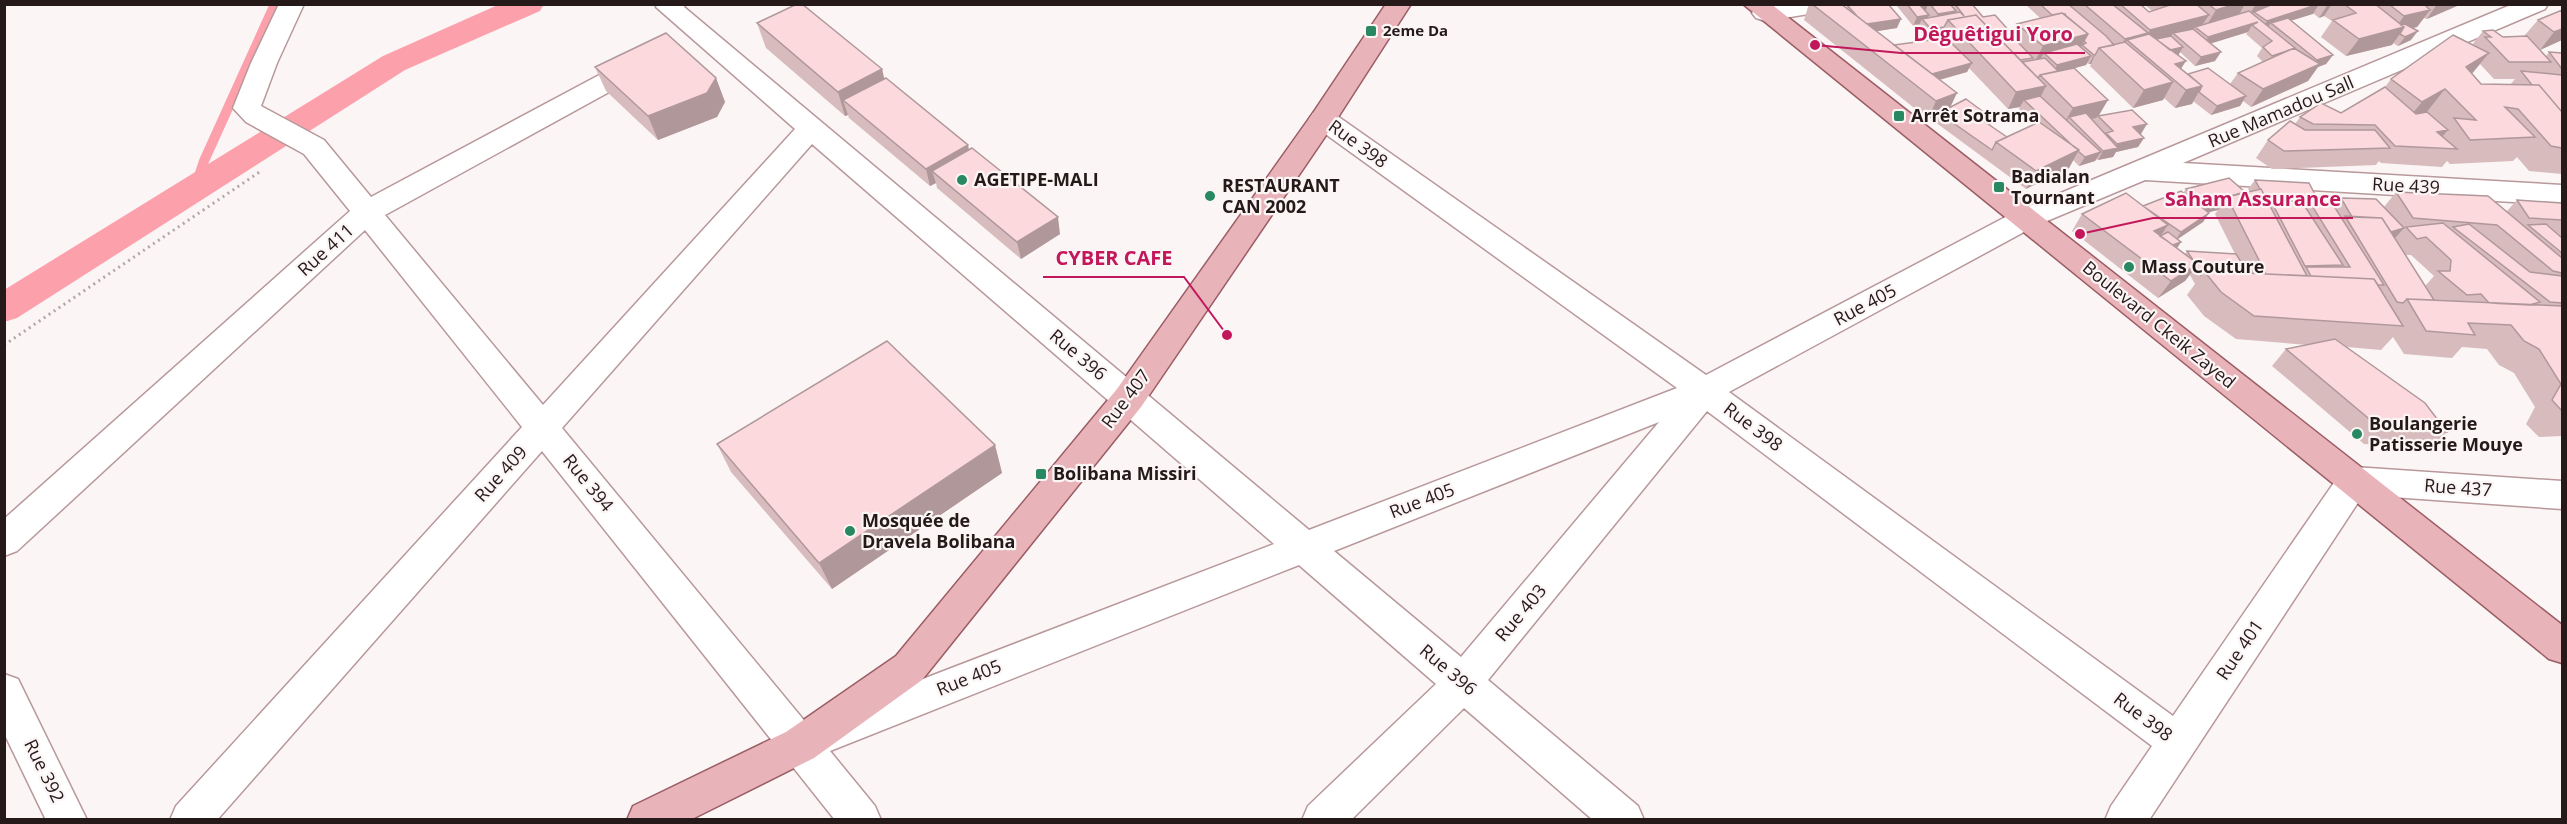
<svg xmlns="http://www.w3.org/2000/svg" width="2567" height="824" viewBox="0 0 2567 824" font-family="'Open Sans',sans-serif">
<rect width="100%" height="100%" fill="#fcf5f5"/>
<g fill="none" stroke-linecap="round" stroke-linejoin="round">
<path stroke="#fca1ac" stroke-width="10" d="M195,188l9,-27 71,-157"/>
<path fill="#fca1ac" fill-rule="evenodd" d="M500,4h44l-4,7 -135,59 -388,248 -13,4v-32l379,-234z"/>
<g stroke="#b8989b" stroke-width="3">
<path id="minor" d="M279,4h25l-27,59 -16,43 63,34 47,57 262,-140 9,-2 9,2 4,6 -4,6 -266,146 158,190 252,-276 -139,-122 2,-3h28l-2,3 625,523 368,-142 -364,-263 -4,-6 4,-6 10,-3 10,3 373,262 309,-163 498,-208h35l-3,5 -362,154 379,22v20l-417,-25 -110,46 -306,166 444,324 169,-245 12,-4 208,14v28l-199,-14 -214,325h-44l6,-14 41,-60 -445,-335 -219,269 150,126 6,14h-51l-129,-112 -113,112h-49l6,-14 128,-122 -137,-119 -469,186 45,55 6,14h-46l-293,-369 -325,369h-47l6,-14 346,-379 -157,-197 -348,321 -13,5v-37l346,-308 -46,-57 -58,-32 -13,-14 18,-45zM812,144l462,400 -458,176 -4,10 -250,-302zM1659,422l-198,235 -127,-106z
M1771,4h62l-3,5 -9,3 -56,9 -9,-3 -4,-5 4,-5z
M4,674l14,5 69,141h-41l-42,-87z"/>
</g>
<g stroke="#9b5d64" stroke-width="3">
<path id="major" d="M1386,4h25l-78,121 -192,282 -219,273 -108,78 -124,62h-63l6,-14 153,-74 110,-76 221,-267 196,-276z
M1743,4h28l791,621v38l-13,-4z"/>
</g>
<path stroke="#b1a8a9" stroke-width="3" stroke-dasharray="2 4" stroke-linecap="butt" d="M4,345l257,-174"/>
<use href="#minor" fill="#fff" fill-rule="evenodd"/>
<use href="#major" fill="#e9b3ba" fill-rule="evenodd"/>
</g>
<path fill="#d8bbbd" fill-rule="evenodd" d="M1809,4h32l5,4 1,-3 50,23 -21,3 18,14 47,-7 -1,-1v-1l-13,2 -9,-9 1,-4 -6,1 -16,-20v-2h53l3,4 2,-4 28,13 29,17 5,-10 23,-6 -15,-14h115l9,8 3,-1 -8,-7h314l-1,2 -30,13 -3,-1 -7,9 -5,1 -1,12 -13,6 -5,-3 -1,2 -46,11 -25,-19 11,-16 -8,-5 -5,2 -6,-5 -23,8 43,34 -7,9 -8,3 -10,14 -57,26 -8,-6 -3,5 -29,9 -18,-14 -1,3 -17,4 -11,-10 -1,2 -30,8 -43,-42 1,-2h-2l-2,-1 -1,2 -11,3 24,48 42,18h-1l4,4 -6,9 -22,5 -3,5 -15,3 -1,-1 -2,2 -16,5 -6,-6 -4,8 -43,21 -91,-67 3,-7 -10,4 -124,-99zM2248,32l-2,2 16,14 -5,8 6,6 -25,11 -8,11 -42,-10 -7,-6 -3,-13 2,-3 15,14 20,-5 -5,-18zM1969,68l39,41 12,-2 -1,2 16,15 -28,13 -17,-12 -39,-18 -11,-27 27,-8z
M2562,10v30l-22,10 6,6 3,-4 13,1v121l-33,-3 -12,-14 -4,4 -63,3 -3,-3 -5,6 -61,-4 -2,-2 -3,4 -104,4 -16,-11 12,-18 27,-16 5,-7 41,-4 44,-26 6,-8 81,-34 11,-14 20,6 21,-1 14,-16zM2480,64l14,15h21l-5,6 -29,-1 -9,-10z
M757,23l125,46 2,10 85,71 91,84 -39,25 -84,-71 -1,-5 -6,3 -81,-68 -1,-3 -3,1 -79,-68z
M595,67l121,11 9,24 -8,15 -59,23 -52,-49z
M2255,180l79,27 7,-9 43,9 12,-15 111,19 10,-11 45,3v233l-23,1 -13,-13 9,-17 -21,-34 -15,-8 -12,-16 -25,-2 -10,11 -48,-4 -11,-17 -12,13 -34,-3 100,85 -17,17 -66,-5 -92,-78 14,-17 22,-4 -72,-6 -32,-23 -17,-21 8,-11 -5,-9 -5,6 -27,17 -86,-67 10,-17 61,-7 40,-14 3,-4 59,3h5l-2,-3zM2218,210l-3,4 20,40 -48,-3 -2,3 -8,-6 4,-6 -4,-3 26,-17 6,-10zM2406,255h5l23,21 -9,10z
M717,444l278,1 7,28 -170,116 -101,-117z"/>
<path fill="#b0989a" d="M1928,4l-3,9 -5,-8z
M2236,4h9l-8,14 -32,10 11,-18z
M2256,4h28l-30,8 -4,7 -4,1z
M2319,4l-6,10 -39,12 -3,-3 -4,5 -6,2 6,-9z
M2328,4h4l-8,12 -5,2z
M2437,4h21l-1,2 -30,13z
M2430,10l-13,17 -15,4 -10,14 -46,11 13,-17 35,-9 10,-14z
M1956,11l-4,9h-4l-13,3 3,-9z
M1929,15l-3,9 -4,-5 -3,6 -6,1 4,-9z
M2209,15l-10,15 -4,-3 -4,7 -18,-1 -4,7 -29,8 10,-18z
M1901,19l-4,9 -37,6 3,-10z
M2258,22l-6,3 -4,7 -45,14 5,-9z
M1944,27l-4,9 -13,2 4,-9z
M2562,29v11l-22,10 14,-18z
M2418,31l-7,9 -13,6 7,-9z
M2148,33l-10,17 -11,-10 -9,15 -2,1 9,-17z
M2012,34l-4,10 -21,-6z
M2088,34l-10,18 -34,1 -5,9 -5,1 9,-17z
M2183,47l-5,9 -18,-4z
M2221,52l-6,9 -20,5 6,-9z
M2489,53l-20,24 -22,15 19,-25z
M2094,55h1l-4,9h-2z
M2333,55l-7,9 -8,3 -10,14 -57,26 12,-18 49,-22 5,-7z
M2091,56l-5,9 -33,9 4,-9z
M2186,61l-11,17v-14z
M1972,63l-5,9 -47,13 4,-9z
M882,69l6,25 -45,6 5,15 -3,1 -7,-24z
M716,78l9,24 -8,15 -59,23 -10,-24z
M2173,82l-10,18 -30,8 11,-18z
M2046,86l-9,18 -13,-4 -4,7 -12,2 8,-17z
M2202,86l-10,18 -17,4 11,-18z
M2445,89l-19,24 -24,13 20,-24z
M1957,93l-8,17 -10,3 -1,2 -10,4 8,-18z
M2246,96l-6,10 -29,9 6,-9z
M2108,100l-10,17v-1l-2,2 -21,5 -6,-6 -4,8h-2l10,-17z
M1993,119l-4,9 -4,-6z
M2147,124l-6,10 -13,2 5,-9z
M2448,130l-15,17 4,-15z
M2144,138l-6,9 -22,5 -3,5 -15,3 5,-9 10,-2 4,-5z
M968,145l4,17 -40,9 4,12 -6,3 -4,-17z
M2079,150l-10,18 -43,21 10,-18z
M2101,152l-6,9 -16,5 6,-9z
M2224,201l-6,9 -20,5 7,-9z
M2209,213l-6,9 -28,19 6,-9z
M1058,217l2,17 -39,25 -4,-17z
M2168,225l-11,16 -3,-10z
M2404,228l-8,9 -18,6 7,-9z
M2181,242l-6,9 -8,-3z
M2198,264l-13,17 -27,17 13,-17z
M995,445l7,28 -170,116 -13,-26z"/>
<path fill="#fbd9dc" stroke="#b0989a" stroke-width="1.5" d="M797,4h5l80,65 -44,23 -81,-69z
M1812,4h29l116,89 -21,8z
M1853,4h35l13,15 -34,5 -10,-8 -10,-11z
M1907,4h16l-3,1 9,10 -12,2z
M1930,4h20l6,7 -18,3z
M1955,4h17l11,13 12,-2 17,19 -15,3 -21,-22 -28,5 -4,7 -13,2 -9,-10 38,-7 4,4z
M2040,4h28l38,32 8,9 -15,3 -4,7h-1l-12,-10 4,-2 -2,-2 4,-7 -24,-20h2h-2l-2,-1 -10,2z
M2084,4h28l36,29 -23,6z
M2120,4h20l9,8 24,-8h23l13,11 -59,15z
M2208,4h28l-20,6z
M2273,4h46l-52,17 -13,-9z
M2344,4h31l29,23 -45,12 -26,-19 23,-7z
M2392,4h32l6,6 -26,6 -14,-11z
M2562,10v19l-8,3 -16,-12z
M2249,11l46,37 -23,8 -9,-9 9,-6 -20,-16 6,-3 -50,15 -13,-10z
M2062,13l26,21 -45,12 -26,-22z
M1976,15l70,71 -30,6 -68,-72z
M2288,18l45,37 -16,5 -46,-37z
M2405,24l13,7 -13,6 -5,-3 4,-7 -3,-2z
M2193,29l28,23 -20,5 -28,-24z
M2493,30l10,7 24,-1 24,26h-42l-24,-25h6l-8,-6z
M666,33l50,45 -9,15 -59,23 -53,-49z
M2149,34l37,27 -11,3 27,22 -16,4 -59,-50z
M2453,35l36,18 -23,14 15,17 58,1 23,27v36l-11,-2 -33,-37 -13,-2 30,30 -65,3 -16,-22 22,2 -31,-31 -23,13 -31,-23z
M2171,36l12,11 -13,3 -14,-11z
M2013,37l20,21 -13,2 -20,-21z
M1946,38l26,25 -40,11 -38,-29z
M2125,42l48,40 -29,8 -45,-42z
M2077,44l14,12 -34,9 -13,-12z
M2294,48l26,16 -57,25 -25,-16z
M2549,52l13,1v16z
M2045,58l13,13 -18,4 -2,3 -16,-16z
M2074,68l34,32 -35,8 -33,-33z
M2208,68l38,28 -29,10 -18,-14 3,-6 -14,-12z
M2521,71l41,4v37l-23,-27h-7z
M886,78l82,67 -42,24 -83,-69z
M2385,87l31,27 11,-2 21,18 -11,2 20,17 -62,-3 -20,-21 -62,-1 -13,-7 21,-14 20,10z
M2040,96l61,56 -16,5 -7,-6 1,-1 -5,-3 -50,-47z
M1966,99l27,20 -8,3 22,15 -11,5 -4,8 -53,-37z
M2132,110l15,14 -14,3 11,11 -27,6 -11,-11 7,-2 -15,-15z
M2086,113l32,35 -15,3 -34,-34z
M2290,121l15,9h70l15,18 -106,3 -16,-11z
M2039,122l40,28 -43,21 -40,-29z
M972,148l86,69 -41,25 -85,-71z
M2229,178l16,14 -18,5 -3,4 -19,5 -19,-17z
M2255,180l54,3 10,19 -10,-1 -4,5 -3,-4 -32,-3 -2,3 -7,-13h-1z
M2261,189l46,87 -41,-2 -39,-77z
M2181,191l28,22 -28,19 -38,-26z
M2396,192l92,4 74,62v15l-9,-2 -56,-46 -84,-7z
M2126,193l42,32 -14,6 44,33 -27,17 -89,-67z
M2341,198l35,1 28,29 -13,4 -9,-14 -30,-1z
M2270,199l32,3 41,63 -38,1z
M2517,200l45,3v17l-33,-2z
M2309,201l23,2 52,82h-6l-4,-6 -63,-3 -5,-9h44z
M2345,216l37,2 52,82 -27,-1 -4,4 -6,-1z
M2443,223l97,79 -10,3 -41,-2 -8,-9 -14,1 -29,-24h12l1,-11 -25,-23 -9,2 -11,-12z
M2469,224l61,48 32,4v27l-12,-1 -97,-75z
M2546,224l16,14v15l-34,-28z
M2168,232l13,10 -8,3 -13,-9z
M2187,251l49,3 12,19 -44,-2 -3,4 -5,-9 2,-2 -5,-4z
M2204,271l170,8 29,47 -149,-10 -33,-24z
M2407,299l155,7v105l-10,-11 9,-16 -22,-35 -15,-8 -13,-16 -43,-2 7,12 -49,-4z
M2335,339l90,64 22,29 -67,-4 -94,-79z
M887,341l108,104 -176,118 -102,-119z"/>
<g fill="#278861" stroke="#fcf5f5" stroke-width="2">
<rect x="1365" y="25" width="12" height="12" rx="3"/>
<rect x="1893" y="110" width="12" height="12" rx="3"/>
<circle cx="962" cy="180" r="6"/>
<rect x="1993" y="181" width="12" height="12" rx="3"/>
<circle cx="1210" cy="196" r="6"/>
<circle cx="2129" cy="267" r="6"/>
<circle cx="2357" cy="434" r="6"/>
<rect x="1035" y="468" width="12" height="12" rx="3"/>
<circle cx="850" cy="531" r="6"/>
</g>
<g text-anchor="middle" stroke-width="4.5" stroke-linejoin="round" paint-order="stroke">
<g font-size="15" font-weight="bold" fill="#25191a" stroke="#fcf5f5" text-anchor="start">
<text x="1383" y="36">2eme Da</text>
</g>
<g font-size="18" fill="#25191a" stroke="#fcf5f5">
<text transform="translate(2281 112) rotate(-23)" y="6">Rue Mamadou Sall</text>
<text transform="translate(1358 144) rotate(36)" y="6">Rue 398</text>
<text transform="translate(2406 186) rotate(3)" y="6">Rue 439</text>
<text transform="translate(326 250) rotate(-42)" y="6">Rue 411</text>
<text transform="translate(1865 305) rotate(-28)" y="6">Rue 405</text>
<text transform="translate(2159 325) rotate(39)" y="6">Boulevard Ckeik Zayed</text>
<text transform="translate(1078 355) rotate(40)" y="6">Rue 396</text>
<text transform="translate(1126 399) rotate(-53)" y="6">Rue 407</text>
<text transform="translate(1753 427) rotate(37)" y="6">Rue 398</text>
<text transform="translate(501 474) rotate(-48)" y="6">Rue 409</text>
<text transform="translate(588 483) rotate(51)" y="6">Rue 394</text>
<text transform="translate(2458 488) rotate(4)" y="6">Rue 437</text>
<text transform="translate(1422 501) rotate(-21)" y="6">Rue 405</text>
<text transform="translate(1521 613) rotate(-50)" y="6">Rue 403</text>
<text transform="translate(2240 650) rotate(-56)" y="6">Rue 401</text>
<text transform="translate(1448 670) rotate(40)" y="6">Rue 396</text>
<text transform="translate(969 678) rotate(-22)" y="6">Rue 405</text>
<text transform="translate(2143 717) rotate(37)" y="6">Rue 398</text>
<text transform="translate(44 771) rotate(64)" y="6">Rue 392</text>
</g>
<g font-size="18" font-weight="bold" fill="#25191a" stroke="#fcf5f5" text-anchor="start">
<text x="1911" y="122">Arrêt Sotrama</text>
<text x="2011" y="183">Badialan<tspan x="2011" dy="21">Tournant</tspan></text>
<text x="974" y="186">AGETIPE-MALI</text>
<text x="1222" y="192">RESTAURANT<tspan x="1222" dy="21">CAN 2002</tspan></text>
<text x="2141" y="273">Mass Couture</text>
<text x="2369" y="430">Boulangerie<tspan x="2369" dy="21">Patisserie Mouye</tspan></text>
<text x="1053" y="480">Bolibana Missiri</text>
<text x="862" y="527">Mosquée de<tspan x="862" dy="21">Dravela Bolibana</tspan></text>
</g>
</g>
<path fill="none" stroke="#c2185b" stroke-width="2" d="M1815 45L1901 53H2085M2080 234L2153 218H2353M1227 335L1184 277H1043"/>
<g fill="#c2185b" stroke="#fcf5f5" stroke-width="2">
<circle cx="1815" cy="45" r="6"/>
<circle cx="2080" cy="234" r="6"/>
<circle cx="1227" cy="335" r="6"/>
</g>
<g font-size="20" text-anchor="middle" font-weight="bold" fill="#c2185b" stroke="#fcf5f5" stroke-width="4.5" stroke-linejoin="round" paint-order="stroke">
<text x="1993" y="41">Dêguêtigui Yoro</text>
<text x="2253" y="206">Saham Assurance</text>
<text x="1114" y="265">CYBER CAFE</text>
</g>
<rect width="2567" height="824" fill="none" stroke="#25191a" stroke-width="12"/>
</svg>
